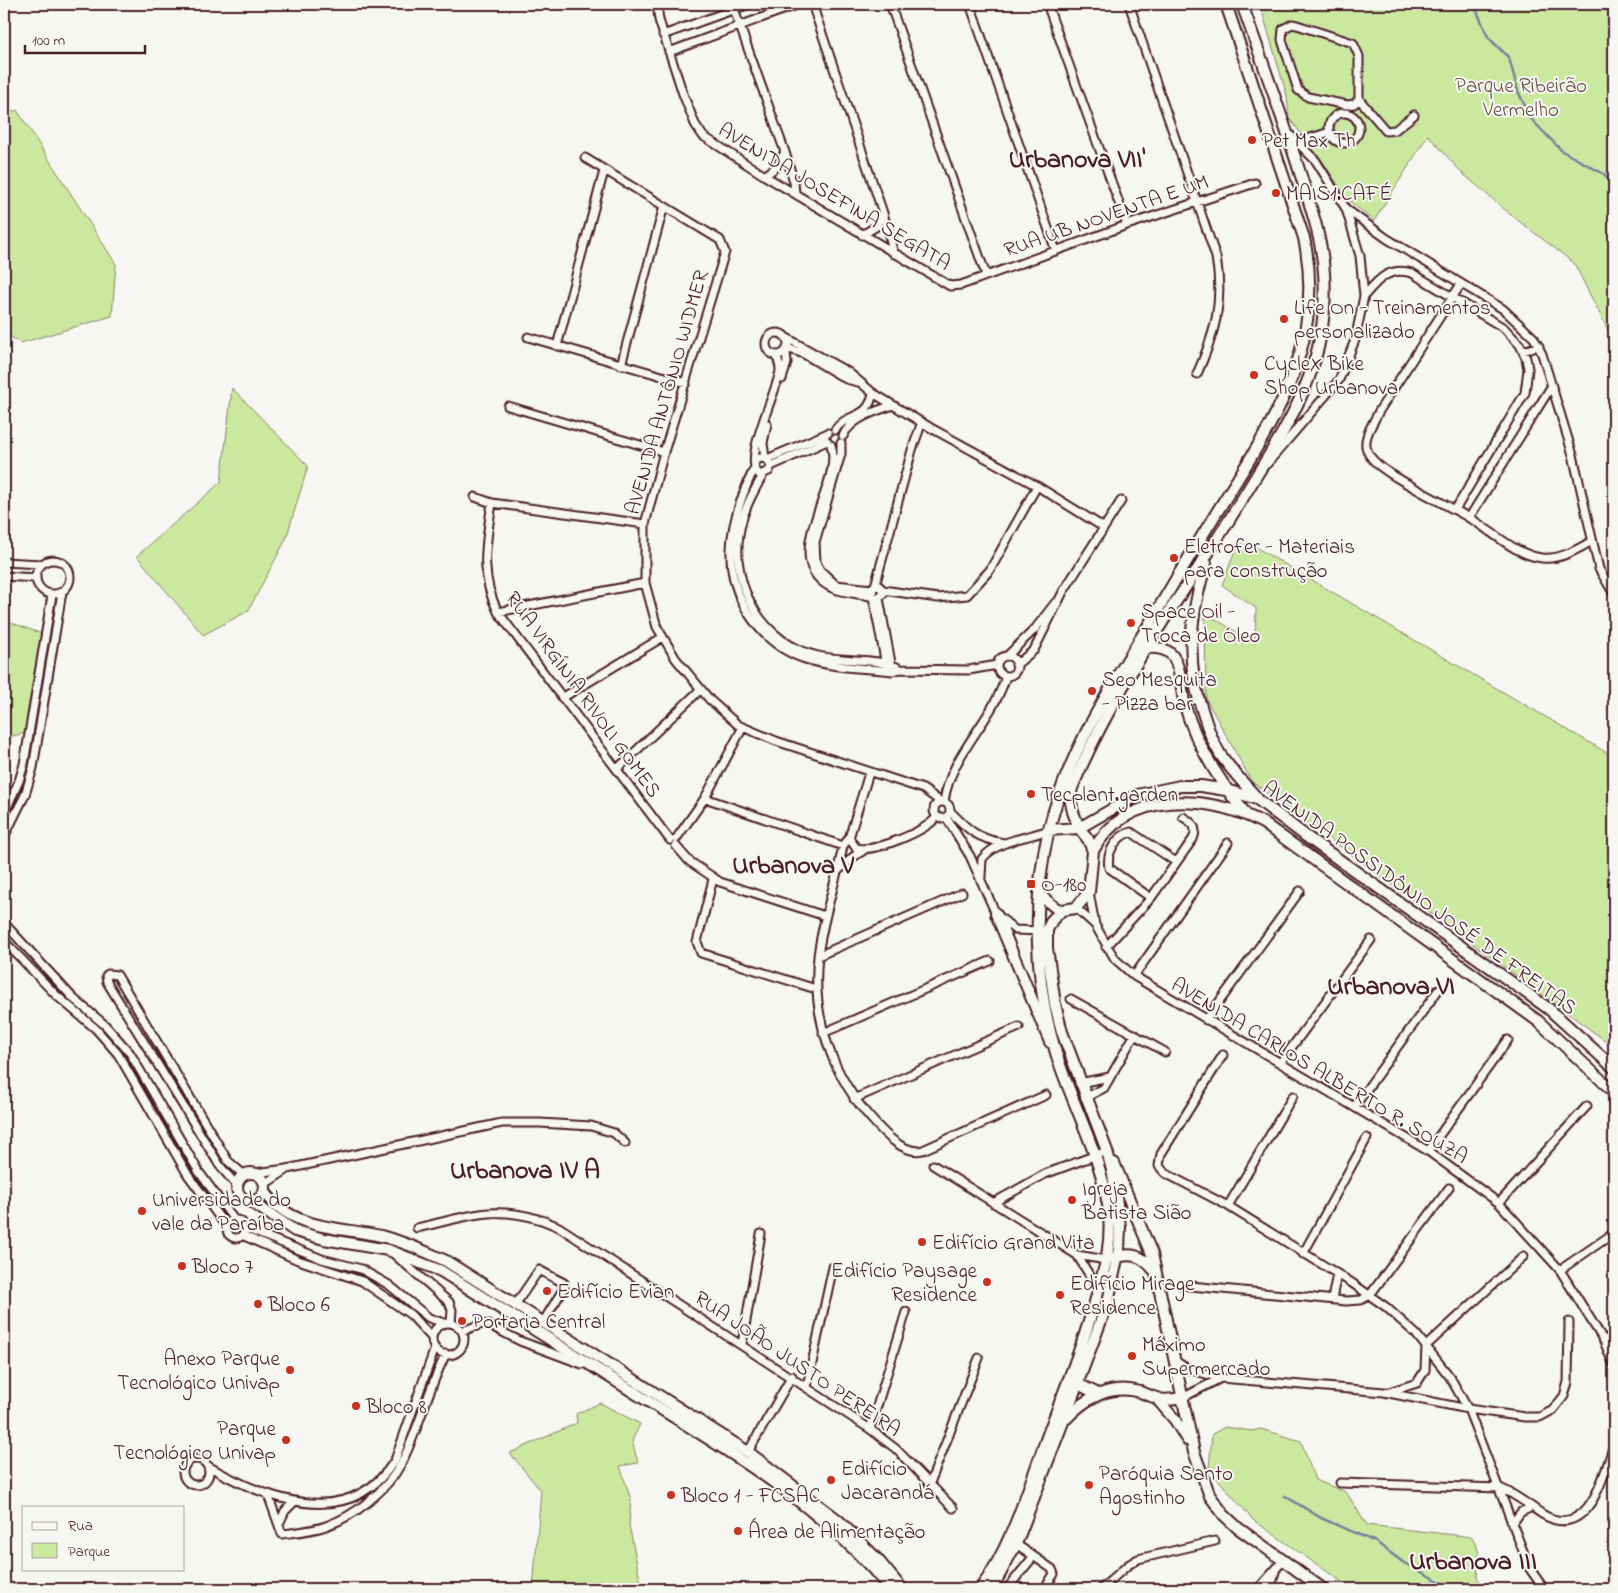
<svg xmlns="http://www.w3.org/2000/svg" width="1618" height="1593" viewBox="0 0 1618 1593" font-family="'Indie Flower',sans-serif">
<rect width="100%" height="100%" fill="#f6f6f2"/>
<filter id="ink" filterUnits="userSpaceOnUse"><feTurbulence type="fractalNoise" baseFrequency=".02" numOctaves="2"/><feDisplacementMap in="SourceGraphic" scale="10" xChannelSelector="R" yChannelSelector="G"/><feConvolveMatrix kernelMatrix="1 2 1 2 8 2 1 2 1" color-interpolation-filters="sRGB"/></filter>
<g filter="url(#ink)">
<path fill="#cbe89f" stroke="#8a8465" d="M1260,4h354v338l-40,-79 -63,-48 -50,-43 -33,-37 -54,86 -26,-21 -27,-41 -32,-41 -2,-22z
M17,110l99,154 -4,52 -91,27 -17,-10v-218z
M232,388l76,78 -22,73 -38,72 -45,24 -66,-79 84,-74z
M1240,538l374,219v290l-362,-265 -46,-83 -1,-86 50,30 1,-35 -34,-23z
M4,620l41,15 -15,97 -26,6z
M600,1403l40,21 -8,17 6,22 -18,3 11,34 -2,25 13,64h-109l8,-98 -31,-38 67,-30 -1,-9z
M1225,1427l27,4 9,-2 40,12 14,39 31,12 21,33 105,12 7,15 -2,25 8,12h-133l-99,-69 -44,-51 3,-35z"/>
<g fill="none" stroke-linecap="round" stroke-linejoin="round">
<path stroke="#72819e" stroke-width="2.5" d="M1474,4l14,33 21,21 9,33 13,28 31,32 42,23 10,12
M1285,1496l36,22 55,24 28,21 50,26"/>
<g stroke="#4a1f2b" stroke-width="11">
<path id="street" d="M657,4l2,16 24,74 12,30 8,12 62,40 185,110 11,-1 166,-60 128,-42
M732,4l53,148 9,30 1,11
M812,4l71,209 11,41
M890,4l96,271
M970,4l86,247
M1047,4l80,221
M1129,4l87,253c8,46 -1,76 -19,117
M663,35l86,-31
M669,52l130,-48
M1359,99l-5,5 -7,1 -39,-8 -10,-7 -16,-50 1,-11 9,-5 5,1 56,18 6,13v43l27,32 9,-1 19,-15
M1329 128a15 15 0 1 1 30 0a15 15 0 1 1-30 0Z
M1297,142l33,-10
M585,158l135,82 5,12 -61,200 -19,72v59l12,44 19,32 34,41 28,25 38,16 147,48 18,13
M765,176l12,-10 8,-14
M1346,209l40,29 117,71 31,29 8,16 31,101 26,114 15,25
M862,235l15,-9 5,-13
M1461,284l-82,127c-5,11 -17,27 -12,39 3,10 16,19 24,24 25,16 52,29 77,43 23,13 47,38 74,41 18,2 34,-8 50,-17
M1364,296c14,-16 25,-30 48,-23l92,55 16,17 6,13 2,11 -3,24 -70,117
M766 344a11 11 0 1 1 22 0a11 11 0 1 1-22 0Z
M528,337l158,46
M787,338l61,34 25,21 58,35 106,58 66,41
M557,346l47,-175
M787,348l17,6 42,25 12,3
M1523,351l16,-5
M621,365l43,-159
M782,379l5,-16 -1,-12
M508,406l156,46
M835,430c13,-19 33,-9 38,-37
M843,436c8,-18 33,-25 50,-31
M841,443v11l-26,88 1,20 4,8 16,15 36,4
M831,445c14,39 -55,112 -1,142 12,7 33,6 47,11l6,-4 -1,-5 -3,-3 -6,1 -1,8
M765,458l-2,-15 4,-19
M767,459l61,-26
M756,461l4,-3 7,1 4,7 -2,5 -9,4c-20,-13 18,-84 20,-105 0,-5 -2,-10 -4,-15
M1267,464l72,-84 16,-40 9,-44 -4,-40 -14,-47 -30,-48 -28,-28
M771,466l56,-25
M754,469c-12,25 -22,52 -23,80 -2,48 29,95 74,110 29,9 58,9 87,12l8,-2 69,1 28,-5
M763,475c-11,19 -21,38 -24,60 -8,53 25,109 79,121 23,6 64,1 82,13
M475,497l17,6 153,21
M492,503c-6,41 -13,71 6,109l172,228
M1469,518l82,-131
M36 577a17 17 0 1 1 34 0a17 17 0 1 1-34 0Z
M4,562l37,2
M4,576l31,2
M875,586l37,-136 10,-28
M883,590l55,8 29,-3 23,-25 47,-84
M873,597l13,68
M879,598l13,70
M498,612l147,-29
M1007,656l28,-27 20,-26
M997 666a10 10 0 1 1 20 0a10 10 0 1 1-20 0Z
M1016,665l18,-15 29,-58 58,-91
M562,698l101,-61
M617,769l84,-80
M869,773l-20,65 -6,8c-7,37 -21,73 -25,111 -7,61 15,121 57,166 11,12 30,32 48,27l123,-55
M705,798l138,48
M934 810a8 8 0 1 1 16 0a8 8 0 1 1-16 0Z
M944,802c6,-48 49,-81 62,-126
M950,811c18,19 28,28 54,32
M4,814l15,-33 5,-17 28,-169
M946,817l24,39 26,58 19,16 27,1
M4,837l21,-42 8,-27 29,-176
M849,838l7,10c19,5 69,-17 81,-31
M676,839l29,-41 38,-71
M676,846l13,15 31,21 105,34
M839,870l14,-13 11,-7
M981,877l1,-18c15,-19 45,-21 67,-29
M713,879l-16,63 4,11 115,36
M1151,898l-42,-30c-3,-15 7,-32 22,-36l45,30
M1076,908l19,17 -6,-33
M4,923l70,76 31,26 25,28 69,119 36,49
M1095,925l20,34 19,17 294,175 71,52 61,67 44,71 10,25
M4,941l52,54 40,34 22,25 70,121 40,54
M1106,947l45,-49 42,-59c5,-12 0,-16 -10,-22
M818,956l144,-63
M1134,976l94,-133
M1071,999l94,53
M1206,1020l94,-129
M823,1033l167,-72
M1223,1055l-62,99 -2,12 6,7 63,33 124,77 34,24 30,27 34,43 18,32 62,160 14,20
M1280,1063l91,-123
M1079,1083l31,-6
M1085,1098l19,-10 31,-54
M854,1099l165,-72
M1354,1107l85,-118
M1428,1151l80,-111
M933,1165l144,90 21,34
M254,1173l33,-4 215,-46h38l51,3 23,7 11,10
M265,1184l20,-13
M237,1186l-17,-20 -113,-184 -1,-6 2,-2 9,1 111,186 16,14
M993,1203l52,-29 62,-23
M1499,1203l88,-97
M1228,1206l65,-110
M227 1229a9 9 0 1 1 18 0a9 9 0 1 1-18 0Z
M245,1228l77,31 39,10 28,16 40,33 15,5
M417,1228c55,-13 87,-26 142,-1l311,202 26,20 57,59
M242,1235l56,25 64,21 49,34 21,23
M1303,1254l64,-116
M1077,1255l29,5
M396,1256l53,46 3,8 -1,13
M1560,1270l54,-37
M1181,1285l165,16 15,-1 9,-5 79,-107
M1332,1299l5,-25
M515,1305l24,-35 25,13v5l-21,34
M432 1339a16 16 0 1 1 32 0a16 16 0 1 1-32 0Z
M462,1331l20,-7 7,1 31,16 62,23
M1604,1341l10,-7
M742,1344l19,-110
M1175,1361l13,8 33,9 163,14 84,17 57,8h15l13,-7 11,-14 4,-14 1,-60
M807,1386l26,-119
M1389,1392l28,-9 8,-13 1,-24 98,-90
M1182,1398l39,-20
M870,1429l36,-117
M748,1452l44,-76
M183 1472a13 13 0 1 1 26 0a13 13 0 1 1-26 0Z
M208,1466c59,34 142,66 187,-6l40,-112
M930,1483l49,-125
M1340,1483l160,5c17,7 27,16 42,26 47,28 61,-38 72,-69
M268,1495l14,39c15,-2 30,-3 44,-8 29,-10 61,-36 75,-62 18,-35 27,-75 45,-110
M279,1524l6,-13 9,-9
M1512,1524l9,-12 11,-5
M1016,1544l36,25 2,5 -10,15
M1007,1589l26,-32
M1101,1589l27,-24 10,-6 77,-18
M1258,1589l25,-28
M1266,1589l7,-9 2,-8"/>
</g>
<g stroke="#4a1f2b" stroke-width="14">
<path id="secondary" d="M1206,563c-16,54 -22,98 -2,153 4,13 9,26 16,38 11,16 24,30 37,44
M1147,648c10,-1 21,0 27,10 8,14 7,33 11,48 12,41 34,75 60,107
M1049,830l30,-2 58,-33 43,-9h21l25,4 31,9 50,38 242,172 65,59
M1093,851c33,-62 116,-57 170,-28l275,198 76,71
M1040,895l17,14 5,1
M996,914l54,128
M1114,1163l38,91 42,198 16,44 14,19 14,13 85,61
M237 1187a14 14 0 1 1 28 0a14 14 0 1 1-28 0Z
M265,1192c26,38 75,35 116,44 23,6 44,15 65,25l302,191 90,68 39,39 25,30
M250,1201l45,30 29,8 64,11 53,21c67,42 134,85 202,127 89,55 180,108 247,191
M1112,1258c19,-6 30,-3 42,12
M1072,1381l26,13
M1158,1400l17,20 12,20
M1067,1418c19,-21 45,-34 73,-26 21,7 18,10 42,6
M980,1589c32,-41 51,-110 70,-160 18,-48 37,-95 50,-145 3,-12 7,-23 8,-35 2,-14 2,-30 0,-44 -9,-54 -36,-101 -52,-152 -22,-70 -24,-153 -7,-224 18,-74 60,-139 99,-203 21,-35 42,-71 64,-106 56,-91 116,-169 92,-282l-78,-234
M992,1589l24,-45 47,-122 45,-120 11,-53 1,-22 -7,-53 -6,-23 -45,-119 -7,-28 -8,-56v-18l5,-10 10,-10 14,-2 13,-16 4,-41 -5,-12 -9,-11 -6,-16 -3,-14 2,-10c29,-70 69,-135 111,-197 25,-37 49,-75 72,-113 42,-67 75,-123 69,-205 -2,-34 -13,-65 -23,-97 -18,-58 -39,-115 -59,-172"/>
</g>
<use href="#street" stroke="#f6f6f2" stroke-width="7"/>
<use href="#secondary" stroke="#f6f6f2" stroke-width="10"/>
</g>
</g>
<g fill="#c8321e" stroke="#f6f6f2" stroke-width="2">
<circle cx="1252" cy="140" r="5"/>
<circle cx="1276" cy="193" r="5"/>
<circle cx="1284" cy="319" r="5"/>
<circle cx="1254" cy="375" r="5"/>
<circle cx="1174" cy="558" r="5"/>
<circle cx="1131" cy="623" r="5"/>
<circle cx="1092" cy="691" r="5"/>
<circle cx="1031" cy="794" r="5"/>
<rect x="1026" y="879" width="10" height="10" rx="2.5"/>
<circle cx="1072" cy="1200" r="5"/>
<circle cx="142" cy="1211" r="5"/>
<circle cx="922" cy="1242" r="5"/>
<circle cx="182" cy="1266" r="5"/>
<circle cx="987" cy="1282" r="5"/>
<circle cx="547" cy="1291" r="5"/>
<circle cx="1060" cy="1295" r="5"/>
<circle cx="258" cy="1304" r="5"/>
<circle cx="462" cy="1321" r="5"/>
<circle cx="1132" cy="1356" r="5"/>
<circle cx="290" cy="1370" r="5"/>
<circle cx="356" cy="1406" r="5"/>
<circle cx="286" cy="1440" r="5"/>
<circle cx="831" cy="1480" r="5"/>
<circle cx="1089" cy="1485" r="5"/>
<circle cx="671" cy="1495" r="5"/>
<circle cx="738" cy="1531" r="5"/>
</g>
<g text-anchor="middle" stroke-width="4" stroke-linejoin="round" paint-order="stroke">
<g font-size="21" fill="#6a5148" stroke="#f6f6f2">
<text x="1521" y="92">Parque Ribeirão<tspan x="1521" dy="24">Vermelho</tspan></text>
</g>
<g font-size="21" fill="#4a1f2b" stroke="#f6f6f2" text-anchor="start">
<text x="1262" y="147">Pet Max Th</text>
<text x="1286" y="200">MAIS1.CAFÉ</text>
<text x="1294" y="314">Life On - Treinamentos<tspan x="1294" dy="24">personalizado</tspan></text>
<text x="1264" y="370">CycleX Bike<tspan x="1264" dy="24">Shop Urbanova</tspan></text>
<text x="1184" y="553">Eletrofer - Materiais<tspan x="1184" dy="24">para construção</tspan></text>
<text x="1141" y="618">Space Oil -<tspan x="1141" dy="24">Troca de Óleo</tspan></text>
<text x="1102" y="686">Seo Mesquita<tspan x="1102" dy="24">- Pizza bar</tspan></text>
<text x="1041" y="801">Tecplant.garden</text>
<text x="1041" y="891">O-180</text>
<text x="1082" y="1195">Igreja<tspan x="1082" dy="24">Batista Sião</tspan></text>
<text x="152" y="1206">Universidade do<tspan x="152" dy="24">vale da Paraíba</tspan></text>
<text x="932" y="1249">Edifício Grand Vita</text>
<text x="192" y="1273">Bloco 7</text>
<text x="977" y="1277" text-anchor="end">Edifício Paysage<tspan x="977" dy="24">Residence</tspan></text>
<text x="1070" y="1290">Edifício Mirage<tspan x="1070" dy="24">Residence</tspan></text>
<text x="557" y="1298">Edifício Evian</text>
<text x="268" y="1311">Bloco 6</text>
<text x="472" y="1328">Portaria Central</text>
<text x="1142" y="1351">Máximo<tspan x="1142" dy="24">Supermercado</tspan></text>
<text x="280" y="1365" text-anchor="end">Anexo Parque<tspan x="280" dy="24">Tecnológico Univap</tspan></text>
<text x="366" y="1413">Bloco 8</text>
<text x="276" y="1435" text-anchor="end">Parque<tspan x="276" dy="24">Tecnológico Univap</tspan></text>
<text x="841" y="1475">Edifício<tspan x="841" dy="24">Jacarandá</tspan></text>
<text x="1099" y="1480">Paróquia Santo<tspan x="1099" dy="24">Agostinho</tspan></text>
<text x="681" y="1502">Bloco 1 - FCSAC</text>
<text x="748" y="1538">Área de Alimentação</text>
</g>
<g font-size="21" fill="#4a1f2b" stroke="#f6f6f2">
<text transform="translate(835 196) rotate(31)" y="7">AVENIDA JOSEFINA SEGATA</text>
<text transform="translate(1106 215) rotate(-19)" y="7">RUA UB NOVENTA E UM</text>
<text transform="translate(666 392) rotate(-74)" y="7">AVENIDA ANTÔNIO WIDMER</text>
<text transform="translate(584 694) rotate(54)" y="7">RUA VIRGÍNIA RIVOLI GOMES</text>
<text transform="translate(1420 897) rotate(36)" y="7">AVENIDA POSSIDÔNIO JOSÉ DE FREITAS</text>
<text transform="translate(1320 1070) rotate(31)" y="7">AVENIDA CARLOS ALBERTO R. SOUZA</text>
<text transform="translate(798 1363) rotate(34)" y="7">RUA JOÃO JUSTO PEREIRA</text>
</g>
<g font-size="26" font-weight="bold" fill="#4a1f2b" stroke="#f6f6f2">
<text x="1077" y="167">Urbanova VII'</text>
<text x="793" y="873">Urbanova V</text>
<text x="1391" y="994">Urbanova VI</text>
<text x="525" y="1178">Urbanova IV A</text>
<text x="1473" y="1569">Urbanova III</text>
</g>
</g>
<rect width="1618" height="1593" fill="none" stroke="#f6f6f2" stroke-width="20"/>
<rect x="10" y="10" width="1598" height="1573" fill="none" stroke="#4a1f2b" stroke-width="2" filter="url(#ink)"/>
<rect x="22" y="1506" width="162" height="65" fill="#f6f6f2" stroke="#b1a0a2"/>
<rect x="32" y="1522" width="25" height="8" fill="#f6f6f2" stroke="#b1a0a2"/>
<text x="68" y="1530" font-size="15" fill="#4a1f2b">Rua</text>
<rect x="32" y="1543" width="25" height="15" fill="#cbe89f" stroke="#b1a0a2"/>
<text x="68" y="1556" font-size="15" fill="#4a1f2b">Parque</text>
<path d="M25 45v8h120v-8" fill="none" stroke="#4a1f2b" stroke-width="2.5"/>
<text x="32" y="45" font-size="15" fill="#4a1f2b" stroke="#f6f6f2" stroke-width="4" paint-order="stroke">100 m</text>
</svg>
